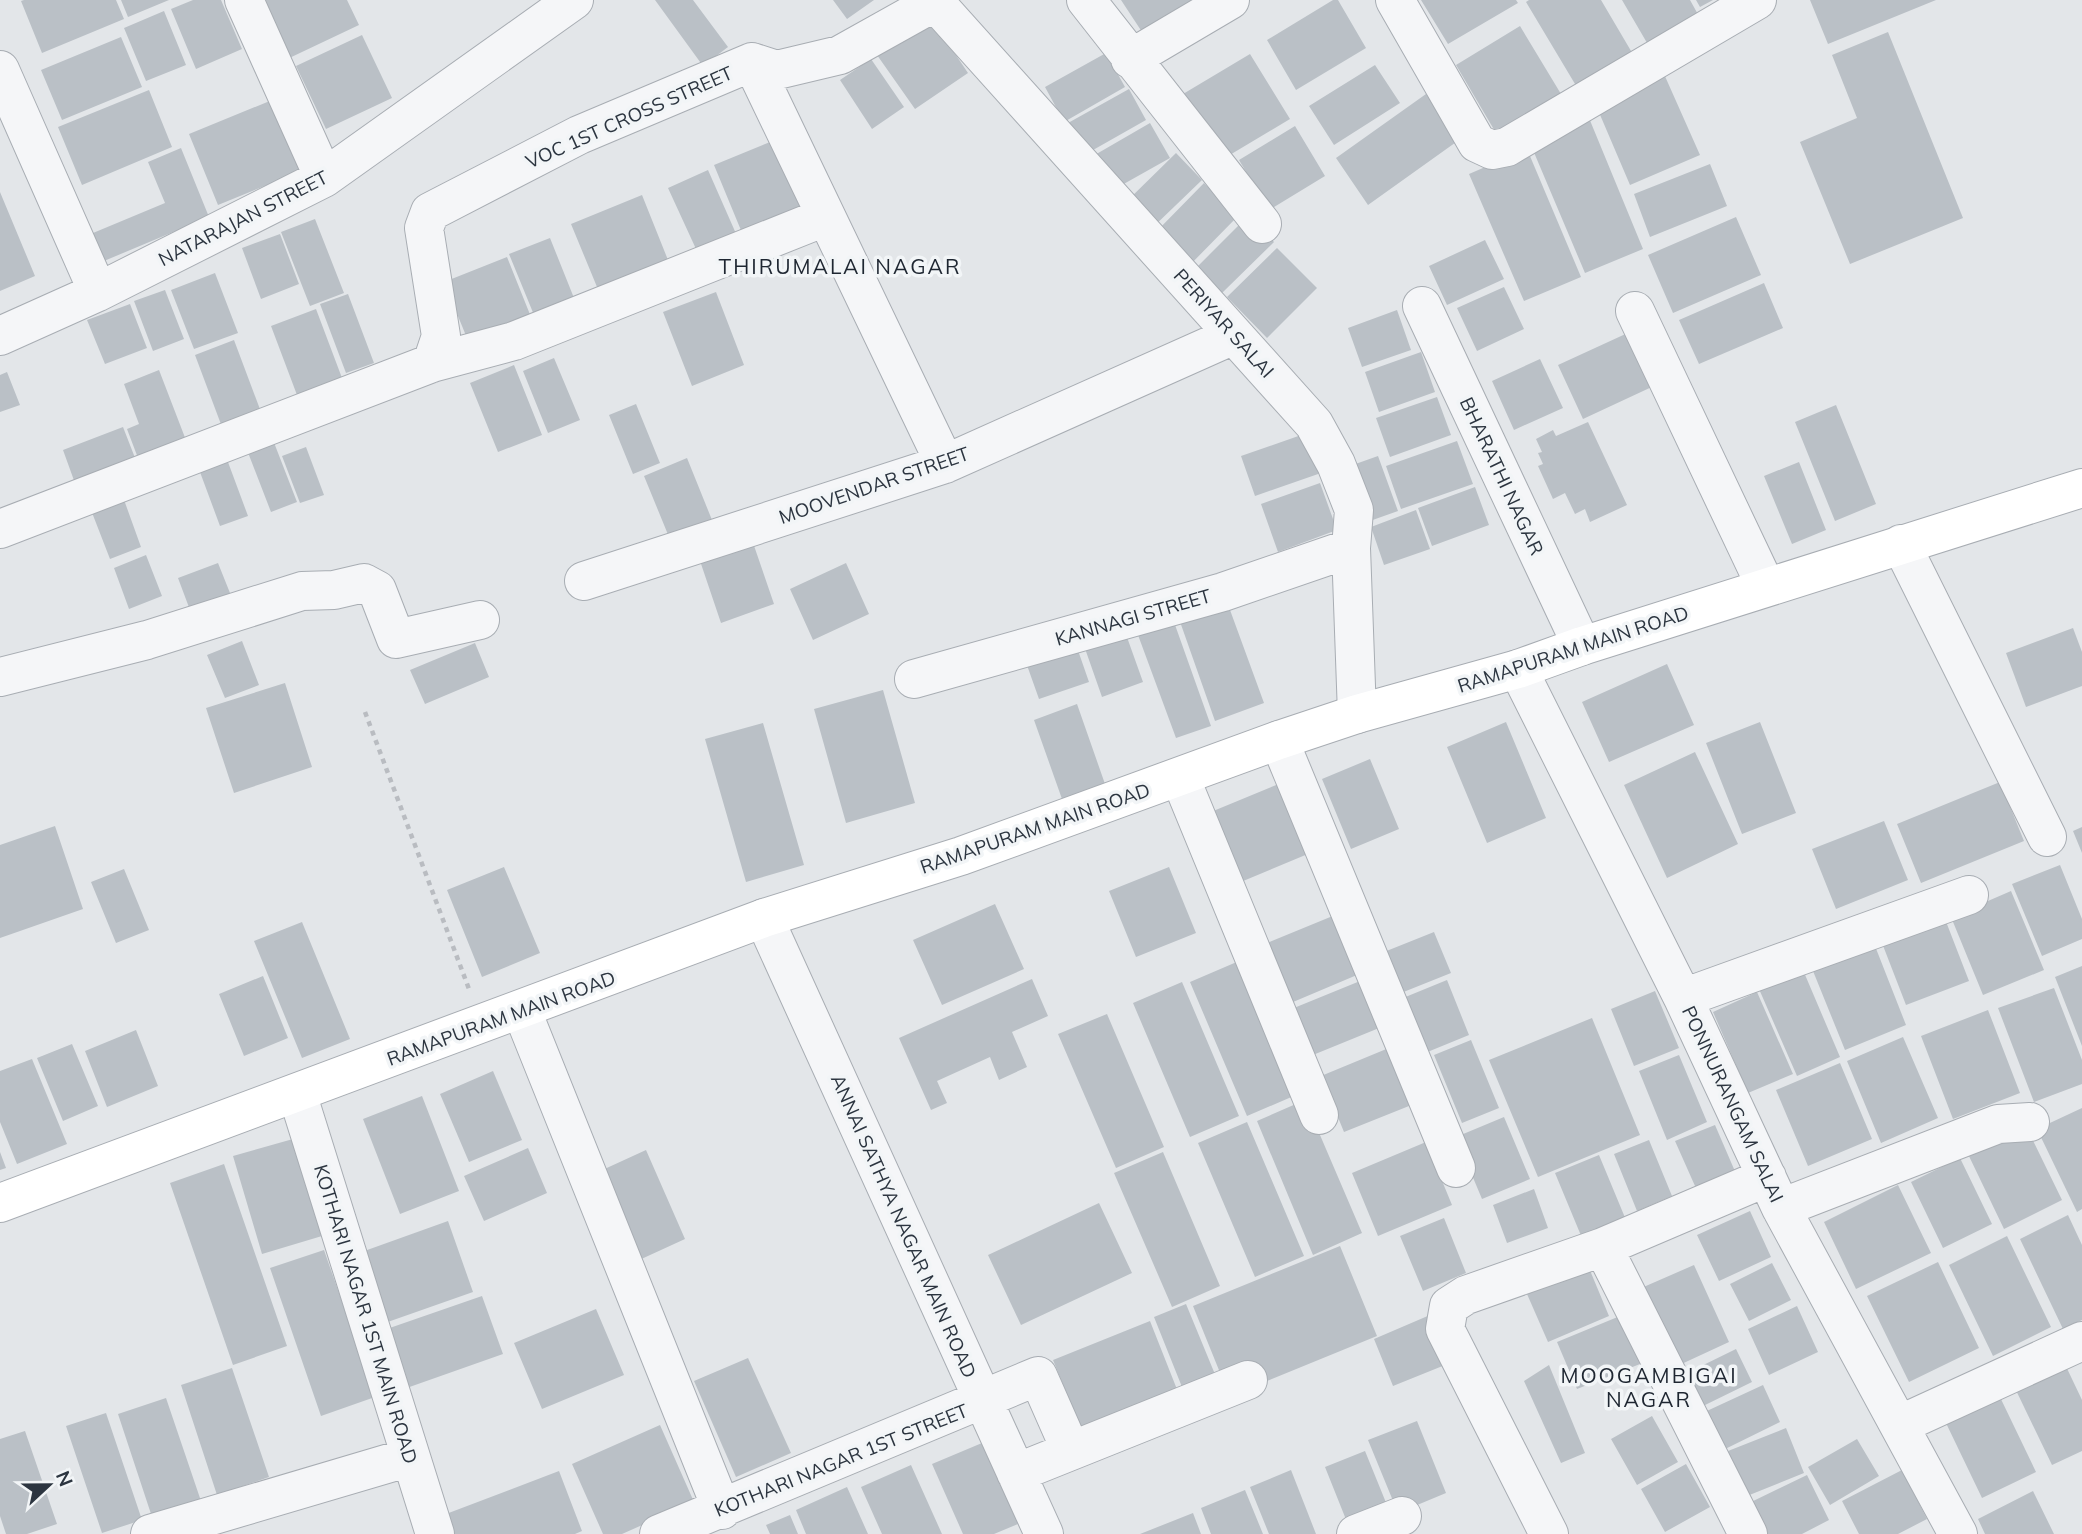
<svg xmlns="http://www.w3.org/2000/svg" width="2082" height="1534" viewBox="0 0 2082 1534" font-family="Mulish,sans-serif">
<rect width="100%" height="100%" fill="#e3e6e9"/>
<path fill="#bac0c6" d="M24,0h92l8,19 -82,34 -21,-52z
M121,0h48l-41,17z
M193,0h28l21,49 -46,20 -25,-60z
M254,0h93l12,25 -76,36z
M655,0h38l35,47 -25,19z
M833,0h41l-27,19z
M1121,0h82l-57,38z
M1333,0h5l28,48 -70,42 -29,-50z
M1421,0h95l2,3 -70,41z
M1529,0h72l33,56 -56,33 -52,-87z
M1622,0h68l10,18 -50,30z
M1696,0h17l-13,7z
M1810,0h126l-108,44z
M164,11l22,54 -40,16 -22,-53z
M931,18l37,55 -53,36 -38,-54z
M1520,26l41,68 -65,39 -40,-68z
M1888,32l75,186 -113,46 -50,-122 57,-24 -25,-63z
M362,35l30,63 -66,31 -30,-63z
M121,37l21,50 -80,33 -21,-50z
M1106,53l19,34 -61,35 -19,-35z
M1250,54l40,65 -67,40 -40,-65z
M871,59l33,48 -32,22 -32,-49z
M1375,65l25,38 -66,42 -25,-39z
M1664,74l36,81 -70,30 -35,-82z
M1129,89l17,31 -60,34 -18,-31z
M149,90l23,57 -90,38 -24,-58z
M1426,94l33,46 -91,65 -32,-47z
M277,98l29,71 -88,36 -29,-71z
M1589,118l54,131 -58,24 -55,-130z
M1150,123l20,35 -57,32 -20,-34z
M1295,126l30,50 -56,34 -30,-50z
M780,138l31,75 -66,27 -31,-75z
M181,148l28,69 -105,44 -11,-28 72,-30 -17,-41z
M1527,149l54,128 -57,24 -55,-127z
M1176,153l26,27 -53,51 -25,-27z
M1710,164l17,42 -77,31 -16,-43z
M708,170l33,75 -39,17 -34,-74z
M1204,183l33,34 -51,52 -33,-34z
M0,192l35,84 -35,15z
M642,195l30,75 -70,29 -31,-75z
M1249,215l25,27 -52,51 -25,-26z
M1736,217l25,58 -88,38 -25,-58z
M315,219l29,74 -34,13 -29,-74z
M280,234l19,50 -38,15 -19,-51z
M550,238l24,60 -40,17 -25,-61z
M1485,240l19,39 -57,26 -18,-39z
M1277,248l40,40 -50,50 -40,-41z
M507,257l24,60 -62,26 -25,-61z
M215,273l23,60 -44,16 -23,-59z
M1764,283l19,45 -84,36 -20,-44z
M1504,287l20,42 -47,22 -20,-43z
M165,290l19,49 -31,12 -19,-50z
M716,292l28,73 -52,21 -29,-74z
M348,294l26,69 -28,10 -26,-69z
M130,304l17,44 -42,16 -18,-44z
M316,309l26,69 -45,17 -26,-69z
M1397,310l14,40 -49,17 -14,-39z
M1632,331l24,54 -73,34 -25,-54z
M234,340l27,72 -39,15 -27,-72z
M1421,352l14,40 -56,20 -14,-40z
M554,358l26,62 -32,13 -25,-62z
M1540,359l23,49 -49,22 -22,-49z
M514,365l28,70 -44,17 -28,-69z
M159,370l30,78 -48,18 -14,-37 12,-5 -15,-40z
M7,372l13,33 -20,7v-37z
M1437,397l14,38 -61,22 -14,-39z
M636,404l24,59 -27,11 -24,-59z
M1836,405l40,99 -41,17 -40,-99z
M1588,422l39,83 -37,17 -5,-13 -10,5 -10,-21 -12,6 -15,-33 5,-2 -5,-11 4,-1 -6,-13 17,-9 3,6z
M123,427l14,36 -61,23 -13,-36z
M1307,433l14,40 -66,23 -14,-40z
M273,440l24,62 -26,10 -24,-62z
M1457,441l16,43 -72,25 -15,-43z
M306,447l18,48 -24,8 -18,-47z
M225,454l23,62 -28,10 -23,-62z
M1378,456l20,55 -31,11 -20,-55z
M687,458l25,62 -43,17 -25,-61z
M1799,462l27,68 -34,14 -28,-68z
M1320,483l17,47 -59,22 -17,-48z
M1475,487l14,38 -57,21 -14,-38z
M123,497l18,50 -31,12 -19,-49z
M1416,510l14,39 -46,16 -13,-38z
M750,534l24,70 -53,19 -24,-71z
M146,555l16,41 -33,13 -15,-41z
M218,563l16,40 -41,15 -15,-40z
M846,563l23,51 -56,26 -23,-51z
M1226,599l38,104 -49,18 -37,-105z
M1174,622l37,104 -35,12 -38,-103z
M1123,626l20,56 -41,15 -20,-57z
M2073,628l9,24v34l-56,21 -20,-54z
M1073,636l16,46 -50,17 -16,-45z
M242,641l17,44 -34,13 -18,-43z
M475,643l14,34 -64,27 -15,-34z
M1667,664l27,61 -85,37 -27,-60z
M285,683l27,84 -78,26 -28,-85z
M883,690l32,113 -69,20 -32,-114z
M1077,704l28,80 -43,15 -28,-79z
M1506,722l40,96 -59,25 -40,-96z
M1760,722l36,91 -54,21 -36,-91z
M763,723l41,142 -58,17 -41,-143z
M1695,752l43,92 -71,34 -43,-93z
M1370,759l29,70 -48,20 -29,-70z
M1286,781l29,70 -79,33 -30,-70z
M2000,782l24,59 -103,42 -24,-59z
M1884,821l24,59 -72,29 -24,-60z
M55,826l28,83 -83,29v-93z
M2082,827v26l-9,-22z
M2060,865l22,54v20l-40,17 -30,-72z
M504,867l36,86 -58,24 -35,-87z
M1169,867l27,66 -60,24 -27,-66z
M124,869l25,61 -33,13 -25,-61z
M2011,891l33,79 -61,25 -32,-78z
M995,904l29,65 -82,36 -29,-65z
M1340,913l24,59 -78,33 -24,-60z
M1945,919l24,62 -63,24 -24,-62z
M302,922l48,117 -48,19 -48,-117z
M1434,932l17,41 -55,22 -17,-41z
M1875,946l31,79 -61,25 -32,-79z
M1239,961l57,134 -49,21 -57,-134z
M2082,966v80l-27,-69z
M1803,970l37,87 -43,19 -38,-87z
M263,976l25,62 -44,18 -25,-62z
M1032,979l16,37 -36,16 15,35 -28,13 -9,-23 -53,24 10,22 -16,7 -32,-72z
M1365,979l19,47 -76,31 -19,-47z
M1447,980l22,55 -44,18 -22,-55z
M1182,982l57,134 -49,21 -57,-134z
M2054,988l28,72v24l-48,18 -36,-94z
M1655,991l24,57 -45,18 -23,-57z
M1757,992l36,82 -45,19 -35,-81z
M1988,1010l32,83 -67,26 -32,-83z
M1107,1014l57,133 -48,21 -58,-134z
M1592,1018l48,117 -102,42 -49,-117z
M136,1030l22,56 -51,21 -22,-56z
M1903,1037l35,81 -57,25 -34,-82z
M1471,1040l28,68 -37,15 -28,-68z
M72,1044l26,62 -35,15 -26,-63z
M1396,1045l23,57 -75,30 -23,-56z
M1679,1055l28,67 -40,18 -28,-69z
M32,1059l35,85 -50,20 -17,-42v-51z
M1840,1063l32,76 -64,27 -32,-76z
M493,1071l29,69 -53,22 -29,-68z
M422,1096l37,95 -59,23 -37,-95z
M1305,1100l57,133 -49,22 -56,-134z
M2082,1108v101l-5,3 -40,-83z
M1504,1117l26,62 -48,20 -26,-62z
M1247,1122l57,134 -49,21 -57,-134z
M2025,1124l37,76 -58,29 -37,-77z
M1715,1125l22,51 -38,19 -24,-54z
M293,1139l29,97 -60,18 -29,-98z
M1649,1140l23,56 -35,15 -23,-57z
M1426,1142l26,63 -74,31 -26,-63z
M528,1148l19,45 -63,28 -20,-45z
M646,1150l39,89 -48,22 -39,-89z
M0,1152l6,16 -6,2z
M1163,1152l57,134 -48,21 -58,-134z
M1599,1155l27,65 -44,18 -27,-65z
M1960,1158l32,66 -49,24 -32,-66z
M224,1164l63,182 -54,19 -63,-182z
M1898,1185l33,68 -75,36 -32,-67z
M1534,1189l14,39 -41,15 -14,-38z
M1099,1203l33,70 -111,52 -33,-70z
M1750,1211l21,46 -52,24 -22,-46z
M2068,1215l14,30v75l-19,9 -43,-90z
M1444,1218l22,55 -43,18 -23,-55z
M448,1221l25,71 -91,32 -26,-70z
M2007,1236l44,91 -58,29 -44,-91z
M1340,1246l37,90 -120,49h-32l-32,-79z
M324,1250l51,147 -54,19 -51,-148z
M1938,1262l41,86 -70,34 -42,-86z
M1772,1263l19,37 -42,21 -19,-37z
M1694,1265l35,77 -54,25 -36,-78z
M1589,1268l20,48 -61,26 -21,-48z
M482,1296l21,58 -102,36 -20,-59z
M1186,1304l33,80 -33,13 -32,-80z
M1797,1306l21,46 -49,23 -21,-46z
M596,1309l28,66 -82,34 -28,-66z
M1430,1315l20,48 -57,23 -19,-47z
M1620,1316l20,48 -63,25 -20,-47z
M1150,1321l30,76 -96,39 -31,-76z
M1736,1349l16,33 -51,25 -16,-33z
M748,1358l43,95 -55,24 -42,-96z
M2062,1358l20,42v51l-30,14 -40,-83z
M1549,1365l36,88 -24,10 -37,-82z
M232,1368l37,109 -52,18 -36,-110z
M1763,1385l17,37 -65,32 -19,-38z
M1999,1395l37,77 -54,26 -37,-77z
M166,1398l36,106 -49,16 -35,-106z
M106,1413l36,107 -40,13 -36,-107z
M1652,1416l26,46 -41,23 -26,-46z
M1417,1421l29,72 -48,20 -30,-73z
M660,1425l34,77 -72,32h-19l-31,-70z
M1786,1428l18,45 -57,23 -19,-45z
M25,1431l32,93 -30,10h-21l-6,-18v-77z
M1857,1439l22,37 -49,29 -22,-38z
M982,1443l36,81 -24,10h-31l-31,-70z
M1365,1451l24,59 -40,17 -24,-60z
M1686,1464l24,43 -45,25 -24,-43z
M911,1465l31,69h-60l-21,-47z
M1291,1470l25,64h-47l-19,-47z
M1902,1470l25,49 -29,15h-39l-17,-33z
M559,1471l23,60 -7,3h-122l-7,-20z
M1807,1475l22,45 -27,14h-40l-15,-30z
M847,1487l21,47h-62l-10,-24z
M1245,1490l18,44h-52l-10,-26z
M2033,1491l21,43h-69l-7,-15z
M1193,1513l8,21h-61z
M790,1515l8,19h-28l-4,-9z"/>
<g fill="none" stroke-linecap="round" stroke-linejoin="round">
<g stroke="#a8adb3" stroke-width="40">
<path id="minor" d="M244,0l80,178
M933,0l381,424 22,40 18,46 -3,38 6,166
M1086,0l176,224
M1395,0l82,143 15,7 15,-3 250,-147
M1130,59l100,-59
M752,62l193,402
M0,70l98,222
M1422,306l160,340
M1635,311l131,276
M0,336l98,-44 226,-114 250,-178
M432,363l9,-27 -17,-108 6,-16 149,-77 173,-73 25,8 63,-15 95,-53
M0,529l432,-166 82,-22 311,-124
M1901,544l146,293
M584,581l361,-117 289,-129
M1518,669l165,329 98,210 177,326
M0,677l147,-37 155,-49 32,-1 30,-7 13,7 19,49 84,-19
M914,679l309,-87 128,-44
M1279,740l177,428
M1180,777l139,338
M764,918l280,616
M1683,998l286,-103
M522,1011l200,499
M297,1093l138,441
M1781,1208l217,-84 32,-2
M1603,1247l145,287
M1899,1425l183,-84
M1016,1473l232,-93
M150,1534l260,-77
M659,1534l379,-158 33,75
M1356,1534l46,-18
M1549,1534l-104,-205 4,-23 17,-11 137,-48 164,-70"/>
</g>
<g stroke="#a8adb3" stroke-width="40">
<path id="secondary" d="M0,1203l764,-285 197,-62 318,-116 78,-26 161,-45 64,-23 500,-158"/>
</g>
<path stroke="#b9bcc1" stroke-width="4.5" stroke-dasharray="5 5" stroke-linecap="butt" d="M365,712l104,277"/>
<use href="#minor" stroke="#f5f6f8" stroke-width="38"/>
<use href="#secondary" stroke="#fff" stroke-width="38"/>
</g>
<g text-anchor="middle" stroke-width="7" stroke-linejoin="round" paint-order="stroke">
<g font-size="19" fill="#2c3540" stroke="#f2f5f7">
<text transform="translate(629 117) rotate(-24)" y="7">VOC 1ST CROSS STREET</text>
<text transform="translate(243 218) rotate(-27)" y="7">NATARAJAN STREET</text>
<text transform="translate(1224 323) rotate(48)" y="7">PERIYAR SALAI</text>
<text transform="translate(1502 476) rotate(65)" y="7">BHARATHI NAGAR</text>
<text transform="translate(874 485) rotate(-19)" y="7">MOOVENDAR STREET</text>
<text transform="translate(1133 617) rotate(-16)" y="7">KANNAGI STREET</text>
<text transform="translate(1573 649) rotate(-18)" y="7">RAMAPURAM MAIN ROAD</text>
<text transform="translate(1035 828) rotate(-19)" y="7">RAMAPURAM MAIN ROAD</text>
<text transform="translate(501 1018) rotate(-20)" y="7">RAMAPURAM MAIN ROAD</text>
<text transform="translate(1733 1104) rotate(65)" y="7">PONNURANGAM SALAI</text>
<text transform="translate(904 1226) rotate(66)" y="7">ANNAI SATHYA NAGAR MAIN ROAD</text>
<text transform="translate(366 1314) rotate(73)" y="7">KOTHARI NAGAR 1ST MAIN ROAD</text>
<text transform="translate(841 1460) rotate(-22)" y="7">KOTHARI NAGAR 1ST STREET</text>
</g>
<g font-size="21" letter-spacing="2" fill="#1e2631" stroke="#f2f5f7">
<text x="840" y="274">THIRUMALAI NAGAR</text>
<text x="1649" y="1383">MOOGAMBIGAI<tspan x="1649" dy="24">NAGAR</tspan></text>
</g>
</g>
<g transform="translate(49 1485) rotate(68)" stroke="#f2f5f7" stroke-width="5" paint-order="stroke">
<path d="M0-5L12 26L0 18L-12 26Z" fill="#2c3540"/>
<text y="-10" font-size="19" font-weight="bold" text-anchor="middle" fill="#2c3540">N</text>
</g>
</svg>
